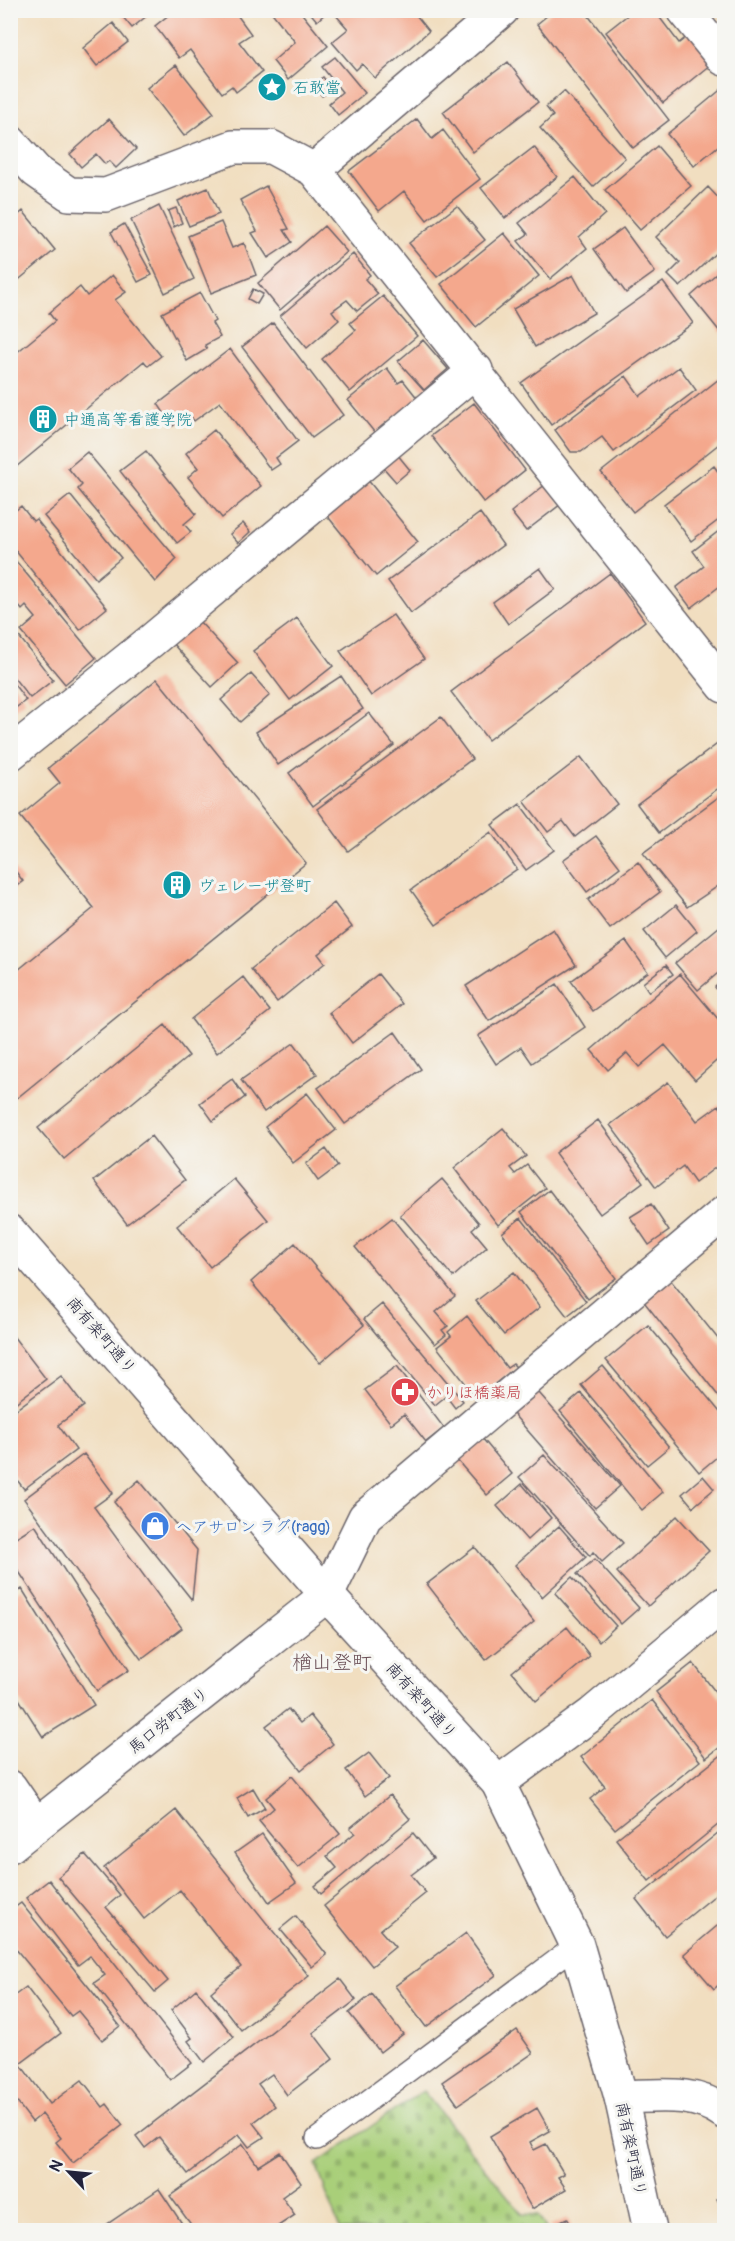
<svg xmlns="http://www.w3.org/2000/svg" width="735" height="2241" viewBox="0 0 735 2241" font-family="Pangolin,'Klee One',sans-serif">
<defs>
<pattern id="cemetery-stones" width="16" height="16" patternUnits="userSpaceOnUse" patternTransform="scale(1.5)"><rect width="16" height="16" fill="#a9cf79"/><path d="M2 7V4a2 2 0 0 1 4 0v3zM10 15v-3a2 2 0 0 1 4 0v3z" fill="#91b16a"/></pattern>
</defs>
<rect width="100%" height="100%" fill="#f6f6f2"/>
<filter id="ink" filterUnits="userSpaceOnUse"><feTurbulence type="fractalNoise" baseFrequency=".0167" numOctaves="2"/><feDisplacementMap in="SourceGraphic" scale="12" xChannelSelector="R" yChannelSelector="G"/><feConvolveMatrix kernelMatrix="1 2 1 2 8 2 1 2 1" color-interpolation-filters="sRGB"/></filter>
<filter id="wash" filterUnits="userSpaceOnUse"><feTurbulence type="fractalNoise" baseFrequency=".008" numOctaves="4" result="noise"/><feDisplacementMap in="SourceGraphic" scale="24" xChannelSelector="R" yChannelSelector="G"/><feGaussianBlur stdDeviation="1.35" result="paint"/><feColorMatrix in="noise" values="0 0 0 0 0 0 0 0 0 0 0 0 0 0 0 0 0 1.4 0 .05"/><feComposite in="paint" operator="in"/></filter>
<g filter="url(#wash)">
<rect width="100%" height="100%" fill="#f1dec0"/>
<path fill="url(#cemetery-stones)" stroke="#66785a" stroke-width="1.5" d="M423,2091l99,123 16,1 9,15h-207l-24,-66z"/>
<g id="blocks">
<path fill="#f4a88d" d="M117,10h37l-22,18z
M175,10h62l-2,2 16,22 -12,8 23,30 -26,20 -4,-6 -10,7 -32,-43 -11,8 -24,-32z
M270,10h29l29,36 -40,34 -15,-19 22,-19z
M308,10h21l-12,11z
M340,10h72l17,21 -54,47 -13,-14 -6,6 -24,-28 16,-13 -13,-15z
M554,10h30l85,110 -36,28 -96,-124z
M634,10h20l25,33 14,-11 23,28 -53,43 -57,-71z
M113,23l15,19 -31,24 -14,-18z
M335,57l30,36 -27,22 -9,-12 13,-11 -20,-25z
M508,62l30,40 -65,50 -30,-40z
M176,65l38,48 -30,23 -37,-48z
M323,77l9,12 -10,7 -9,-12z
M724,87v54l-30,25 -27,-32z
M564,91l61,67 -32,29 -53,-59 13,-12 -7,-9z
M109,119l27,30 -20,19 -7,-7 -4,3 -9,-10 -15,13 -11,-13z
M417,119l15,20 11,-9 37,49 -53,41 -23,-29 -25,20 -30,-40z
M657,146l34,40 -51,44 -35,-40z
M534,147l23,30 -52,41 -24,-30z
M575,177l30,37 -26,23 8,11 -37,31 -32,-38 10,-7 -9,-11z
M266,186l23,43 -5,1 8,12 -24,16 -16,-25 5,-2 -17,-31z
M708,187l16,17v41l-44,42 -12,-12 12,-12 -24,-26z
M208,188l11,26 -30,12 -11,-25z
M159,206l35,73 -29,14 -34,-73z
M457,206l28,34 -48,37 -28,-34z
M176,208l6,15 -8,4 -6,-16z
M23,211l32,39 -45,37v-65z
M221,222l11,26 12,-5 12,32 -45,18 -23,-57z
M124,224l28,51 -14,7 -27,-50z
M324,226l23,26 -67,58 -22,-27z
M623,228l32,44 -29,21 -32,-44z
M504,233l35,43 -63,51 -35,-43z
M353,254l17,21 -5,4 13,15 -21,17 -10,-11 -15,11 7,9 -32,28 -27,-32z
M724,267v62l-3,4 -30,-37z
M112,275l14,17 -11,8 46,56 -13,10 -4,-5 -134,111v-114l45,-37 -6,-8 31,-26 7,9z
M573,275l21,38 -59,34 -22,-38z
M663,282l30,41 -142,102 -30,-42z
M253,289l10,5 -6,10 -9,-5z
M200,293l15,28 -3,2 8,14 -15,8 2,4 -20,12 -25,-48z
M383,296l34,40 -67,56 -28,-33 34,-29 -6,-7z
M273,323l70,92 -31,23 -70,-91z
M423,340l25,29 -24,21 -26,-29z
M230,349l68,92 -22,17 4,6 -9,6 -51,-68 -26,19 -5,-7 -16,12 -15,-22z
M679,367l17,23 -82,62 -12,-15 -21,15h-10l-16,-22 71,-54 14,20z
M387,368l11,15 5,-3 15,19 -43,34 -27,-33z
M724,375v65l-91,72 -32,-40z
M474,403l51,67 -41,33 -53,-67z
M214,430l47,56 -39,32 -34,-41 10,-9 -12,-15z
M146,451l50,63 -12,10 7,8 -14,11 -57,-72z
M87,452l90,107 -22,23 -77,-93 4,-4 -14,-17z
M397,454l13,16 -14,12 -14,-16z
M714,466l10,14v36l-33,25 -27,-37z
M367,479l51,63 -42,34 -51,-63z
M546,484l15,20 -35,27 -15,-19z
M70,495l51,63 -25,21 -52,-63z
M21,506l12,15 3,-2 71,89 -27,22 -70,-86v-29z
M480,513l23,32 -92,68 -23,-32z
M243,523l7,9 -12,11 -8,-9z
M724,527v56l-33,25 -15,-20 28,-22 -11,-15z
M10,554l86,104 -31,26 -44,-53 15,-13 -10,-12 -4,4 -12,-15z
M540,568l15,21 -47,35 -15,-22z
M610,573l35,48 -157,119 -37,-48z
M393,615l31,44 -53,37 -31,-45z
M297,618l36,48 -43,34 -37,-49z
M197,619l41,44 -26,24 -40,-44z
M10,625l43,55 -23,18 -20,-25z
M251,674l19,21 -30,27 -19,-22z
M341,676l22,33 -85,56 -22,-33z
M10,679l16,21 -16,12z
M157,679l149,184 -289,235 -7,-8v-129l8,9 76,-62 -74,-92 40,-33 -12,-15z
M369,713l25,32 -81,61 -24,-33z
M441,717l31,42 -124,92 -31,-42z
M724,739v45l-65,49 -22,-29z
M581,757l36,47 -42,33 -12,-16 -15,11 -24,-31z
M724,793v89l-37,25 -44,-54z
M520,804l34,46 -28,20 -34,-45z
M491,832l26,37 -81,56 -25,-35z
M596,836l24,31 -33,25 -24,-32z
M638,862l22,30 -50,37 -22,-29z
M10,864l13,17 -13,10z
M334,903l18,24 -34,27 7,9 -48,39 -26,-33z
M676,905l21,26 -32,27 -21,-27z
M720,926l4,6v36l-26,22 -23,-27z
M553,929l23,36 -87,56 -23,-35z
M626,941l22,31 -55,39 -22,-30z
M666,965l7,9 -24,18 -6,-9z
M378,974l24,30 -50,39 -23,-30z
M680,974l44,52v28l-29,26 -30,-35 -26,22 -12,-14 -19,17 -17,-20z
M243,977l27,34 -53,42 -26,-34z
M724,979v21l-9,-13z
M557,984l28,43 -53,36 -11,-16 -25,17 -18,-28z
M165,1025l24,31 -125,103 -26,-31z
M395,1032l26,37 -76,55 -27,-36z
M294,1043l23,31 -53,38 -23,-32z
M232,1079l13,18 -32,24 -13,-18z
M668,1082l29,39 22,-16 5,8v48l-29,22 -12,-17 -27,21 -46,-62z
M307,1093l29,37 -43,33 -28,-36z
M598,1120l45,62 -43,32 -45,-61z
M503,1128l23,28 -16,12 5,6 12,-9 18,23 -47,37 -44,-57z
M151,1136l34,44 -58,44 -33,-43z
M326,1149l12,17 -20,15 -12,-17z
M234,1179l34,41 -58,47 -33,-41z
M442,1179l37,44 -7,6 15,18 -34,30 -53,-62z
M549,1190l67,88 -28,21 -67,-87z
M651,1204l18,27 -20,14 -19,-28z
M392,1218l63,78 -19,16 12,14 -6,4 4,5 -11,9 -80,-97z
M521,1218l65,83 -19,15 -65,-83z
M295,1243l69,82 -44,38 -69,-81z
M514,1272l26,35 -36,28 -28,-34z
M668,1277l55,68 1,-1v59l-83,-105z
M382,1304l81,97 -8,7 -9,-12 -11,9 -71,-86z
M467,1316l40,52 6,-4 3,3 -39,31 -40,-51 14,-11 -3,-4z
M648,1325l76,92v34l-25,21 -93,-112z
M10,1332l36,47 -36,28z
M397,1366l47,62 -18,14 -22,-28 -13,10 -26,-34z
M603,1366l66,81 -22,18 -66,-80z
M61,1376l23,30 -26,19 18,25 -52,39 -14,-18v-57z
M533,1386l87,100 -25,22 -87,-100z
M581,1393l82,99 -21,18 -82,-99z
M482,1438l30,36 -25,21 -31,-36z
M84,1454l29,39 -19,14 88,121 -41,31 -117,-160z
M544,1455l79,88 -21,19 -9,-10 -3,4 -71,-79z
M703,1476l11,13 -21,18 -11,-13z
M139,1480l58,70 -5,50 -78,-98z
M522,1484l29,34 -24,22 -30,-34z
M677,1516l32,35 -61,55 -31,-34z
M35,1525l94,145 -32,21 -87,-133v-17z
M559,1526l27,31 -44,40 -27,-32z
M475,1547l59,75 -48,38 -59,-76z
M595,1559l44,49 -18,16 -44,-50z
M10,1564l8,11 -8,5z
M572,1577l44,49 -17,16 -44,-49z
M22,1589l72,116 -51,32 -33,-52v-89z
M567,1627l23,29 -54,45 -24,-29z
M693,1663l31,40v41l-18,14 -50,-66z
M652,1700l48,61 -85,68 -25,-30 15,-12 -24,-30z
M288,1709l12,14 10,-8 23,29 -32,26 -35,-44z
M369,1753l20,25 -24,18 -19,-26z
M724,1753v67l-75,61 -33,-42z
M292,1776l48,58 -42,34 -39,-47 15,-13 -8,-10z
M253,1788l12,20 -17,10 -11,-20z
M390,1795l20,24 -89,75 -6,-8 22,-18 -10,-12 28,-23 -5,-5z
M176,1810l133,166 -68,54 -30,-38 30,-25 -61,-77 -36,29 -40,-51z
M724,1828v60l-59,48 -29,-37z
M413,1833l20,25 -22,17 15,18 -46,37 15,17 -23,19 -48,-60z
M262,1834l34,49 -27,19 -34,-49z
M85,1854l35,41 -14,12 62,74 -13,11 -97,-115z
M49,1880l143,183 -22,17 -76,-97 11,-8 -15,-19 -12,9 -52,-67z
M21,1903l99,123 -18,14 -24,-29 -7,5 -61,-74v-31z
M296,1916l31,39 -15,12 -32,-38z
M724,1920v60l-10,9 -30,-35z
M466,1933l30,42 -70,52 -31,-41z
M340,1979l16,21 -43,33 20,26 -46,36 -15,-21 -14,10 17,22 -22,17 11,14 -15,10 -10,-13 -51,40 -29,-37 -14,11 -9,-12z
M26,1987l35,46 -41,31 30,40 32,-24 21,27 4,-3 16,21 -50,38 -17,-21 5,-4 -19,-24 -10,8 -22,-29v-7l5,-4 -5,-6v-77z
M196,1989l38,48 -30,25 -16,-21 4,-3 -21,-28z
M372,1994l31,40 -23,18 -31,-39z
M517,2030l16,23 -75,52 -16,-23z
M537,2108l13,23 -20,11 4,8 12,-6 18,30 -6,3 8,12 -34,20 -42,-73z
M243,2144l15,22 22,-14 21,31 -19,14 13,18 -23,15h-77l-25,-34z
M724,2173v15l-5,-11z
M159,2189l26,39 -3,2h-72l-4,-5z
M724,2193v20l-7,-14z
M567,2218l7,12h-21l-3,-4z"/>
</g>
</g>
<g filter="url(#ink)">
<use href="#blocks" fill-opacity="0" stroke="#6a646a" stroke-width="1.5"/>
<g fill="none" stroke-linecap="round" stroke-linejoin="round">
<g stroke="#6a646a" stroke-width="24">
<path id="service" d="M317,2139l260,-194"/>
</g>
<g stroke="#6a646a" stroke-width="36">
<path id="minor" d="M684,10l40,49
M10,142l26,29 33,23 37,1 127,-48h38l43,23 410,516
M314,170l188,-160
M10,754l141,-113 325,-271
M327,1595l38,-78 359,-304
M10,1787l26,38
M621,2097c37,-1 73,-7 103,15"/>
</g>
<g stroke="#6a646a" stroke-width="36">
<path id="tertiary" d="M498,1783l94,-69 132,-110
M10,1846l317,-251"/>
</g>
<g stroke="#6a646a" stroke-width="36">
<path id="primary" d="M10,1232l317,363 171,188 79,162 44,152 29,133"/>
</g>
<use href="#service" stroke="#fff" stroke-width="21"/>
<use href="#minor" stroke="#fff" stroke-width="33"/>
<use href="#tertiary" stroke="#fff" stroke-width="33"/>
<use href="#primary" stroke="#fff" stroke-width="33"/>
</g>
</g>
<defs>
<g id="sight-disc" transform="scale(1.5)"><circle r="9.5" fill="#0f9aa8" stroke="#f6f6f2"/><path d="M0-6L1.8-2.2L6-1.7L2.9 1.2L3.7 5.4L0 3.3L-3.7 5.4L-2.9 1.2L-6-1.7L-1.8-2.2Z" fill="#fff"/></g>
<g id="building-disc" transform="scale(1.5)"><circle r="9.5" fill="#0f9aa8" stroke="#f6f6f2"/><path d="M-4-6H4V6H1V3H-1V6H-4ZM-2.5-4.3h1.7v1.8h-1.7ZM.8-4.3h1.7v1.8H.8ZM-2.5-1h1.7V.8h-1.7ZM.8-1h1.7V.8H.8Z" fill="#fff"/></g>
<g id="pharmacy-disc" transform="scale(1.5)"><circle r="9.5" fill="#e0444e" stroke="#f6f6f2"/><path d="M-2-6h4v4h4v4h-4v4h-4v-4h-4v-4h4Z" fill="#fff"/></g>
<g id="shop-disc" transform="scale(1.5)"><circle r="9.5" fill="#3f7fe0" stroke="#f6f6f2"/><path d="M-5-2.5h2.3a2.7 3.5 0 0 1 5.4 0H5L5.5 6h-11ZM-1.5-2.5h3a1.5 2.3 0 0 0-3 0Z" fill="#fff"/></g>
</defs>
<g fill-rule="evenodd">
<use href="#sight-disc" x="272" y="87"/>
<use href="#building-disc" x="43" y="419"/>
<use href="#building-disc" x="177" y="885"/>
<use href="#pharmacy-disc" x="405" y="1392"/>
<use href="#shop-disc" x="155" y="1526"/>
</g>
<g text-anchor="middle" stroke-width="6" stroke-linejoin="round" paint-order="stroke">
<g font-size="16" fill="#0d838f" stroke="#f6f6f2" text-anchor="start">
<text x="293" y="93">石敢當</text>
<text x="64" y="425">中通高等看護学院</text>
<text x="198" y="891">ヴェレーザ登町</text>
</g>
<g font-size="16" fill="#22223b" stroke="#f6f6f2">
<text transform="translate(102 1335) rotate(49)" y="6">南有楽町通り</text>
<text transform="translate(422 1700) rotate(48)" y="6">南有楽町通り</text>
<text transform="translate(168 1720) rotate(-38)" y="6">馬口労町通り</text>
<text transform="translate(632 2149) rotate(78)" y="6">南有楽町通り</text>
</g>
<g font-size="16" fill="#be3a42" stroke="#f6f6f2" text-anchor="start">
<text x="426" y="1398">かりほ橋薬局</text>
</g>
<g font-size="16" fill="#366cbe" stroke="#f6f6f2" text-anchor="start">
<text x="176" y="1532">ヘアサロン ラグ(ragg)</text>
</g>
<g font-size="20" fill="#6c5158" stroke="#f6f6f2">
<text x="332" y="1669">楢山登町</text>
</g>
</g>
<rect width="735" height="2241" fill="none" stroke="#f6f6f2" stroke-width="36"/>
<g transform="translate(69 2172) rotate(296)" stroke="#f6f6f2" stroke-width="4.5" paint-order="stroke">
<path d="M0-4.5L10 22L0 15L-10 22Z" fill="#22223b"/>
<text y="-9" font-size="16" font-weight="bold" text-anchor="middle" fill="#22223b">N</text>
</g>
</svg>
